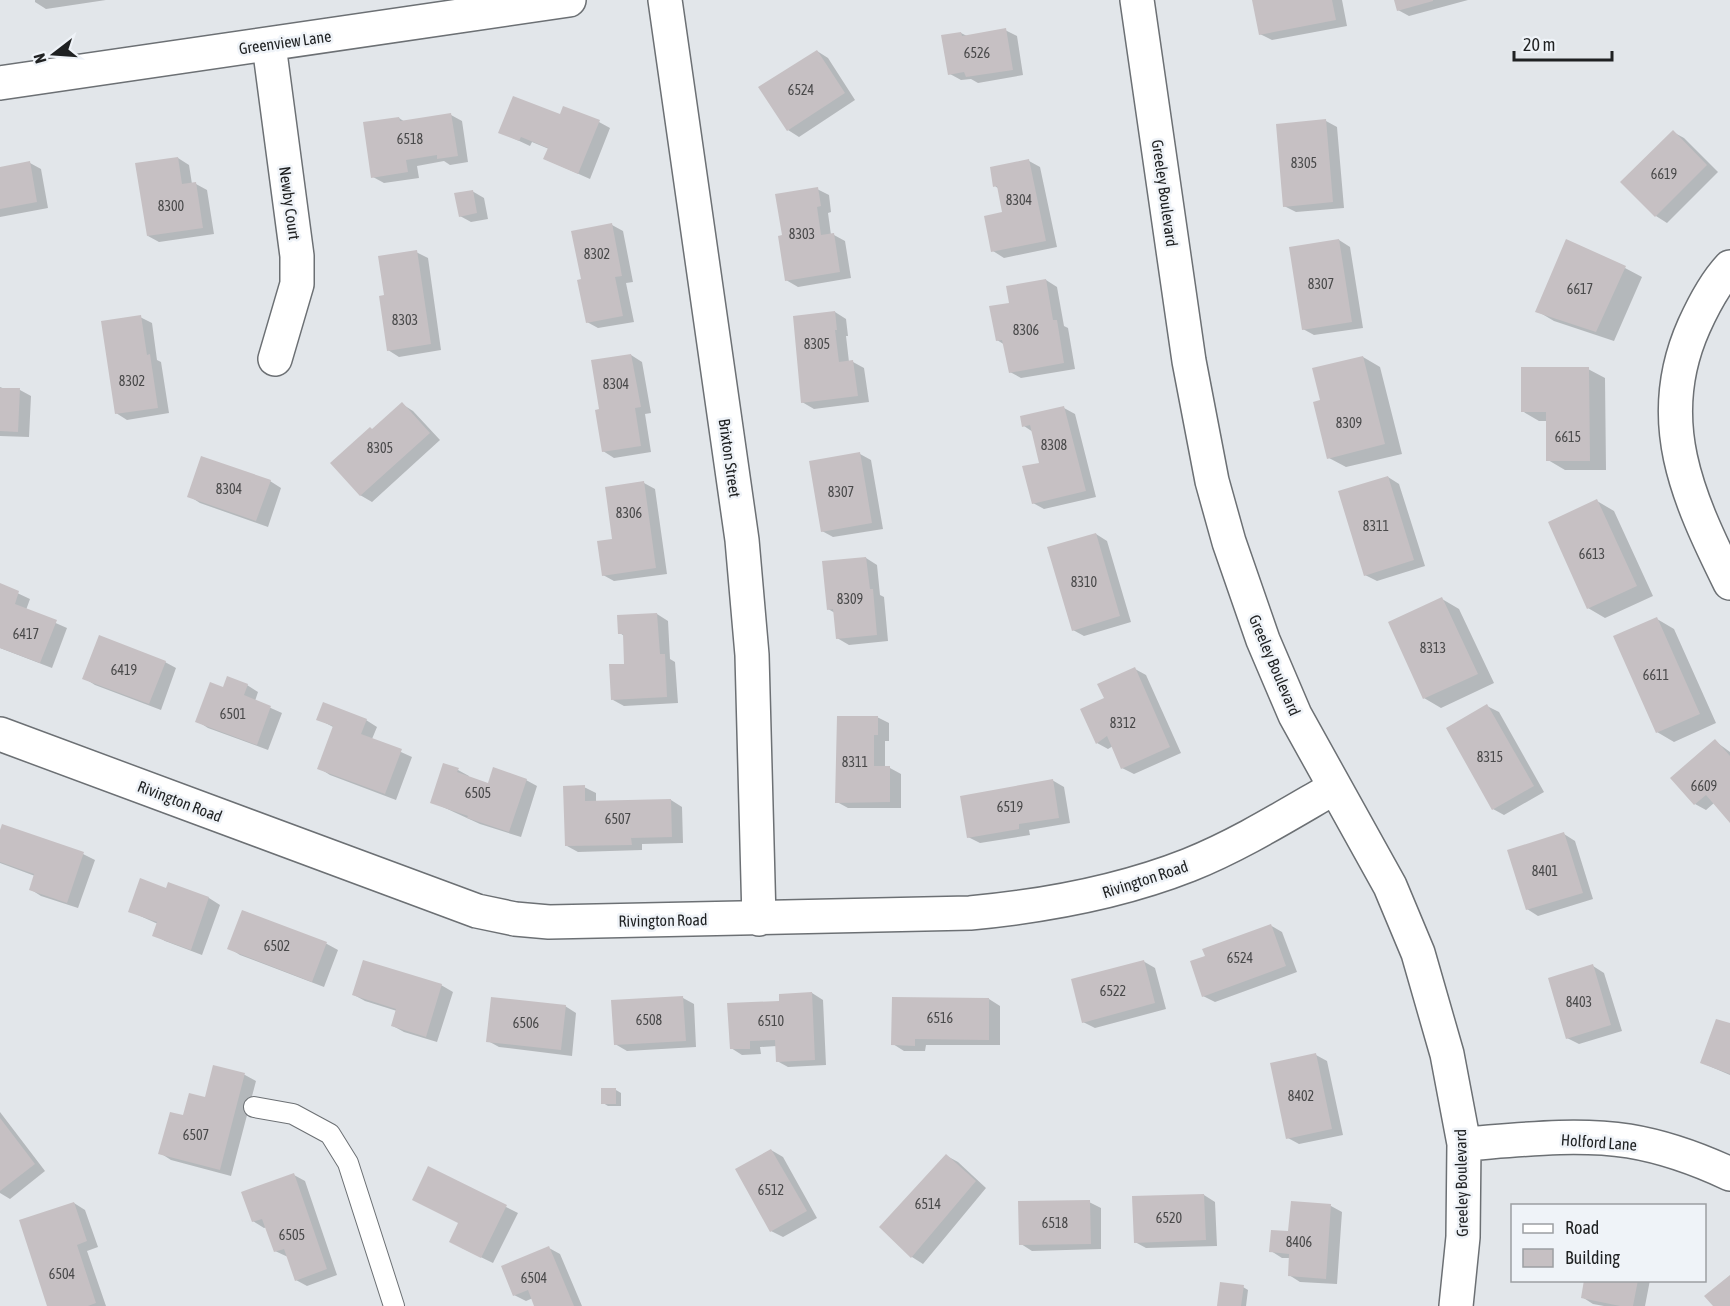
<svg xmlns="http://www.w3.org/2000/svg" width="1730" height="1306" viewBox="0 0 1730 1306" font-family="'Asap Condensed',sans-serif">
<rect width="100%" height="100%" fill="#e2e6ea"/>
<path fill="#0003" d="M35,0h71l-60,9 -11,-7z
M1254,0h88l5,26 -75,14 -12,-6z
M1395,0h73l-59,16 -11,-6z
M1005,30l12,6 6,39 -45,8 -7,-4 -10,1 -11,-6 11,-41 6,3z
M817,51l11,7 27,42 -56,37 -11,-7z
M451,115l11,6 6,41 -18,3 -6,-4 -27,5 2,12 -35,5 -11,-6 26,-59 6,4z
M561,116l38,6 11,6 -20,51 -45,-20 4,-10 -17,-7 -2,4 -30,-14z
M1326,121l11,6 7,81 -48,4 -12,-6z
M1673,132l11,6 34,34 -51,51 -11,-7z
M178,158l11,7 3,19h4l11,6 7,44 -55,8 -11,-6z
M1029,161l11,6 17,80 -53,11 -11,-7 11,-38 -5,-24 -4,-3z
M30,163l11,6 7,39 -48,9v-49z
M817,189l12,6 2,17 -3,1 3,22h3l11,6 6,37 -53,9 -12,-7 -2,-44z
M472,191l12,7 4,21 -17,3 -11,-6z
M612,225l11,6 10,51 -7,1 8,39 -36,6 -11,-6 -4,-42z
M1339,240l11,7 13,81 -49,7 -11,-6z
M416,252l12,6 13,92 -42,7 -11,-7 -3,-54z
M1625,268l17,9 -28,64 -60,-20 -17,-10z
M1046,280l11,7 7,39 4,2 7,41 -54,9 -11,-6 -5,-27 -8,-5 13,-36z
M835,312l11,7 2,17h-2l3,26h4l11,6 5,34 -55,7 -12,-7z
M140,317l12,6 5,37 4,2 8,51 -42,7 -11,-7z
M631,355l11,7 9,51 -6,1 6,38 -37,6 -11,-7 -2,-41z
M1363,357l17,10 22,87 -56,13 -17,-9 -7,-57z
M1588,369l17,9 1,92h-41l-17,-10 -1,-39h-8l-17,-10z
M0,387l5,2 15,1 11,6 -2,41 -29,-1z
M402,404l11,7 27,29 -68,62 -12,-7 13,-65z
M1064,408l11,6 21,83 -52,12 -11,-6 8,-39 -8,-32 -9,-6z
M860,454l11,6 12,69 -50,8 -11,-6z
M1388,477l11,7 26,82 -48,15 -12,-6z
M270,481l11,7 -13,39 -68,-24 -11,-7z
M644,483l11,6 12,85 -53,7 -11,-6 11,-35z
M1597,501l17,10 39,85 -48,22 -17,-10z
M1096,534l11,7 24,81 -47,14 -11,-6z
M866,558l11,7 3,30 4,2 4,44 -39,4 -12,-7 -2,-25 -7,-4z
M0,585l30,14 -4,11 41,18 -15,40 -52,-20z
M1442,599l17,10 35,74 -53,25 -17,-10z
M657,614l11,7 2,38 5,3 3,41 -54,3 -11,-6 13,-35 -2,-29 -4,-3z
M1657,619l17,10 42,94 -42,19 -17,-10z
M165,662l11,6 -15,42 -66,-25 -11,-7z
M1135,669l11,6 35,78 -47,21 -12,-6 -9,-22 -5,3 -11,-6 9,-44z
M247,685l11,7 -3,9 27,12 -14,37 -60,-22 -11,-7 27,-32z
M1487,706l12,6 45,80 -40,23 -11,-6z
M877,717l12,6v18h-4v27h5l11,6v34h-53l-11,-6z
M318,719l48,1 11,7 -5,12 40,18 -16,43 -66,-25 -11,-7 16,-40z
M1715,741l15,11v68l-16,-17 -8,7 -11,-6z
M444,765l14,5 11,6v2l20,6 37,-4 11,6 -16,51 -41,-13 -48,-22z
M1052,780l12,7 6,36 -41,7 1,5 -50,8 -12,-6z
M584,787l12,6v9l75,-2 11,7 1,36 -41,1v6l-64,2 -11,-6z
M3,826l80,28 12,6 -17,48 -37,-12 -11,-7 5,-13 -35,-13v-28z
M1564,834l11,7 18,58 -55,17 -11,-7z
M169,884l40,14 11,7 -18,50 -37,-14 -11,-6 4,-11 -29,-13 38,-21z
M243,911l84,33 11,6 -14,37 -84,-32 -11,-7z
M1270,925l12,7 15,40 -82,30 -12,-6 4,-39z
M1143,961l12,7 11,41 -71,19 -12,-6z
M1593,966l11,7 18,58 -43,13 -12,-6z
M441,985l12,7 -16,50 -33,-10 -11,-6 4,-15 -32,-10 -11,-6z
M812,993l11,7 3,65 -38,2 -11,-6v-15l-17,1 1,7 -19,1 -11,-7 50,-46v-7z
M683,998l11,6 2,43 -69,4 -12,-7z
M893,998l96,1 11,7v39h-74l-1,6h-21l-11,-7z
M565,1006l11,7 -4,43 -73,-9 -11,-6z
M1730,1025v50l-28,-12z
M1316,1055l11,6 16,74 -44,9 -11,-6z
M214,1067l31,8 11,6 -25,95 -60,-16 -11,-7 24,-36 22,-18z
M616,1090l5,3v13h-13l-5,-3z
M0,1112l45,59 -35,28 -10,-6z
M771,1150l12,7 34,61 -34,19 -12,-6z
M947,1156l11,6 28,26 -63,76 -11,-7 -31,-30z
M429,1168l89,45 -25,50 -31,-15 -2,-25z
M294,1175l11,6 32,94 -30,11 -11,-6 -8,-23 -13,-6 -8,-24 -3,1 -11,-7z
M1204,1195l11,7 2,44 -71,2 -11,-6z
M1089,1202l12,6v41l-69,2 -11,-7z
M74,1203l11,7 13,37 -11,4 19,55h-57z
M1292,1203l39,3 11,6 -5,72 -37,-2 -11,-7 1,-17h-8l-11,-7 19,-19z
M549,1248l11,6 22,52h-46l-3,-8 -7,3 -12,-6z
M1585,1280h65l-5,26h-41l-11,-2 -11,-7z
M1243,1287l5,3 -2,16h-28z"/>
<path fill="#c6c0c3" d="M1252,0h80l4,20 -77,15z
M1394,0h39v1l-36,10z
M1006,28l7,42 -47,7 -2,-5 -16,3 -7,-40 20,-3 1,4z
M817,50l28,43 -58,38 -29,-44z
M513,96l47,18 3,-8 37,14 -22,54 -35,-15 5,-11 -27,-11 -2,4 -21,-8z
M451,113l7,43 -21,3v-4l-31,5 2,12 -37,6 -8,-56 36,-5 1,4z
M1326,119l7,83 -50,5 -7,-83z
M1673,130l34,35 -52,52 -35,-35z
M178,157l4,27 14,-2 7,46 -56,8 -12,-73z
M1029,159l17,82 -55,11 -7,-36 18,-4 -5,-26 -4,1 -3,-20z
M30,161l7,41 -37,7v-42z
M818,187l3,19 -4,1 4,28 13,-2 6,39 -55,9 -7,-45 4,-1 -7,-41z
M473,190l4,23 -18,4 -5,-24z
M612,223l10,53 -7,1 8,39 -37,7 -9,-43 4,-1 -10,-48z
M1339,239l13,83 -50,8 -13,-83z
M1566,239l60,27 -30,66 -61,-20z
M417,250l14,94 -44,7 -8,-55 5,-1 -6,-39z
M1046,279l7,41h4l7,43 -55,10 -7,-33 -6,1 -7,-35 20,-3 -3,-17z
M835,311l2,19h-2l4,32 14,-2 5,36 -57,7 -8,-87z
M141,315l6,40 3,-1 8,54 -43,6 -14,-93z
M631,354l10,53 -6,1 6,38 -39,6 -7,-42 4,-1 -8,-49z
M1363,356l22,88 -58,15 -14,-57 7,-2 -8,-32z
M1521,367h68l1,94h-44v-49h-25z
M0,388h20l-2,44 -18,-1z
M402,402l28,31 -70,63 -30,-33 40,-36 2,2z
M1064,406l22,85 -54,13 -10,-38 17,-3 -9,-38 -8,2 -2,-11z
M860,452l12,71 -51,9 -12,-71z
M201,456l70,24 -15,41 -69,-24z
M1388,476l26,84 -50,16 -26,-85z
M644,481l12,87 -54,8 -5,-35 15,-2 -7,-52z
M1597,499l40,87 -50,23 -39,-87z
M1096,533l24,83 -48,15 -25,-84z
M866,557l4,32h3l4,46 -41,4 -3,-30 -6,1 -5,-49z
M0,583l19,8 -4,13 42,16 -17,43 -40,-15z
M1442,597l36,77 -55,25 -35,-77z
M657,613l3,41h5l2,43 -56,3 -2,-36h15l-1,-30h-5l-1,-19z
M1657,617l43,97 -44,19 -43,-97z
M99,635l67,26 -17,43 -67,-25z
M1135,667l35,80 -49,22 -14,-33 -11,8 -16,-35 24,-11 -7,-14z
M227,676l21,8 -4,11 27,11 -14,39 -62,-23 15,-40 13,5z
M323,702l44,17 -6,15 41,15 -17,45 -68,-25 16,-43 -17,-6z
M1487,704l47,82 -42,24 -46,-82z
M837,716h41v19h-4v31h16v36l-55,1z
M1715,739l15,17v67l-24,-28 -12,10 -24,-27z
M443,763l16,5 -2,4 31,11 5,-16 34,12 -18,53 -42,-14 1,-2 -38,-13z
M1053,779l6,39 -40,6v5l-52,9 -7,-42z
M585,785v16l86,-2 1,38 -41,1 1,7 -67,1 -2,-60z
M2,824l82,28 -17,51 -38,-13 5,-16 -34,-12v-32z
M1564,832l19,61 -57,17 -19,-60z
M140,878l26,10 2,-6 41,15 -18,53 -39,-14 5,-14 -29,-10z
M242,910l85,32 -15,40 -85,-33z
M1271,924l15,42 -84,31 -12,-36 15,-5 -3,-7z
M363,960l79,24 -16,53 -35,-11 5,-17 -44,-14z
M1144,960l11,43 -73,20 -11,-44z
M1593,964l18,61 -45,14 -18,-61z
M812,992l3,68 -39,2 -1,-22 -25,1v8h-20l-3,-46 52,-2v-7z
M683,996l3,45 -72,4 -3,-45z
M491,997l75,8 -5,45 -75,-8z
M892,997l97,1v42l-74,-1v7l-24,-1z
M1716,1019l14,4v51l-30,-11z
M1316,1053l16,76 -46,10 -16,-76z
M213,1065l32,8 -25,97 -62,-16 12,-42 13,3 6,-22 16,4z
M601,1088h15v16h-15z
M0,1118l35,46 -35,27z
M771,1149l36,62 -37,21 -35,-63z
M946,1154l30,27 -65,77 -32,-31z
M428,1166l79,39 -26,53 -32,-16 9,-19 -46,-23z
M294,1173l33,96 -32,12 -11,-32 -10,3 -12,-33 -10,3 -11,-30z
M1204,1194l2,46 -72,3 -2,-47z
M1090,1200l1,44 -72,1 -1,-44z
M1291,1201l40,3 -5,75 -38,-3 1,-22 -20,-2 2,-22 17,1z
M74,1202l13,39 -10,4 19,58 -8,3h-41l-28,-86z
M549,1246l25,60h-40l-6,-16 -15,6 -12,-30z
M1730,1275v31h-17l-9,-10z
M1584,1280h54l-5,26h-13l-39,-8z
M1220,1282l24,3 -3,21h-24z"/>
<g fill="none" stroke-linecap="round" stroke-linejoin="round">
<g stroke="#6c7074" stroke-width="22">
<path id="service" d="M254,1107l39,7 37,20 18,29 46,143"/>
</g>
<g stroke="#6c7074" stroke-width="36">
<path id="minor" d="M665,0l77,540 10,115 7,264
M1137,0l52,361 23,120 17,61 34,98 32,75 95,171 28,67 29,101 17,90 -1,93 -7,69
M269,45l28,211v28l-22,75
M0,83l569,-83
M1730,267c-15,16 -27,39 -36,59 -42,94 -6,172 36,257
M0,734l477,177 38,8 34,3 421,-9c75,-7 148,-20 219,-48 50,-20 98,-50 145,-77
M1464,1144c54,-4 111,-11 165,-3 36,6 69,18 101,33"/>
</g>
<use href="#service" stroke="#fff" stroke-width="20"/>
<use href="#minor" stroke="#fff" stroke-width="33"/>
</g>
<g text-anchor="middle" stroke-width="5" stroke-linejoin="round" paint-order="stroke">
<g font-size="14" fill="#49494a">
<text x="977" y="58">6526</text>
<text x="801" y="95">6524</text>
<text x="410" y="144">6518</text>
<text x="1304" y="168">8305</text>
<text x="1664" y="179">6619</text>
<text x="1019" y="205">8304</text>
<text x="171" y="211">8300</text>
<text x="802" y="239">8303</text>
<text x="597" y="259">8302</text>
<text x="1321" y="289">8307</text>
<text x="1580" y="294">6617</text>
<text x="405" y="325">8303</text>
<text x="1026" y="335">8306</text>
<text x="817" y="349">8305</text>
<text x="132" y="386">8302</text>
<text x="616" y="389">8304</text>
<text x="1349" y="428">8309</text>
<text x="1568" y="442">6615</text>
<text x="1054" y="450">8308</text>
<text x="380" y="453">8305</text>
<text x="229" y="494">8304</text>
<text x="841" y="497">8307</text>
<text x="629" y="518">8306</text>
<text x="1376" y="531">8311</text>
<text x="1592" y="559">6613</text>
<text x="1084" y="587">8310</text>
<text x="850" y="604">8309</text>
<text x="26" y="639">6417</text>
<text x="1433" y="653">8313</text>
<text x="124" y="675">6419</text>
<text x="1656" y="680">6611</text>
<text x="233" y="719">6501</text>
<text x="1123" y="728">8312</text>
<text x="1490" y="762">8315</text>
<text x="855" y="767">8311</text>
<text x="1704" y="791">6609</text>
<text x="478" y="798">6505</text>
<text x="1010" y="812">6519</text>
<text x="618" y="824">6507</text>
<text x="1545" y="876">8401</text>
<text x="277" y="951">6502</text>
<text x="1240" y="963">6524</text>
<text x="1113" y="996">6522</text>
<text x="1579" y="1007">8403</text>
<text x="940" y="1023">6516</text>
<text x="649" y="1025">6508</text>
<text x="771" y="1026">6510</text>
<text x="526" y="1028">6506</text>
<text x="1301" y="1101">8402</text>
<text x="196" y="1140">6507</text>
<text x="771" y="1195">6512</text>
<text x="928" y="1209">6514</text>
<text x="1169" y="1223">6520</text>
<text x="1055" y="1228">6518</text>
<text x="292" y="1240">6505</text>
<text x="1299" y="1247">8406</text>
<text x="62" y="1279">6504</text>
<text x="534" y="1283">6504</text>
</g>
<g font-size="16" fill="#1f2122" stroke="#eff3f8">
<text transform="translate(285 42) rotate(-8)" y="6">Greenview Lane</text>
<text transform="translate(1165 193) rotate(82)" y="6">Greeley Boulevard</text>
<text transform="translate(290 203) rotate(82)" y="6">Newby Court</text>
<text transform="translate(730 458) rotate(82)" y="6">Brixton Street</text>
<text transform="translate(1275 665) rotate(67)" y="6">Greeley Boulevard</text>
<text transform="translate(180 801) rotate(21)" y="6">Rivington Road</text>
<text transform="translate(1145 879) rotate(-18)" y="6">Rivington Road</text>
<text transform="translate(663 920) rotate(-1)" y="6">Rivington Road</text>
<text transform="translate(1599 1142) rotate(4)" y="6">Holford Lane</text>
<text transform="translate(1461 1183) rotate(-91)" y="6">Greeley Boulevard</text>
</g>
</g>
<rect x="1511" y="1204" width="195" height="78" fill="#eff3f8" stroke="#9c9fa2" stroke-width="1.5"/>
<rect x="1523" y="1224" width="30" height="9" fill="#ffffff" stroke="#9c9fa2" stroke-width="1.5"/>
<text x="1565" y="1234" font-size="18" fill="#1f2122">Road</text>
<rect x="1523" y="1249" width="30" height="18" fill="#c6c0c3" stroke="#9c9fa2" stroke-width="1.5"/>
<text x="1565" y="1264" font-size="18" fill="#1f2122">Building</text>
<g transform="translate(54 54) rotate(253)" stroke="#eff3f8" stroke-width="4.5" paint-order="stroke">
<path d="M0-4.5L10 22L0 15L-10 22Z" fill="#1f2122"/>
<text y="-9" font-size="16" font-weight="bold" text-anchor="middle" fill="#1f2122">N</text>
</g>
<path d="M1514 51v9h98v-9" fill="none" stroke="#1f2122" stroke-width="3"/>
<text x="1523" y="51" font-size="18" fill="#1f2122" stroke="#eff3f8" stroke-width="4.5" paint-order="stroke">20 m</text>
</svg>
